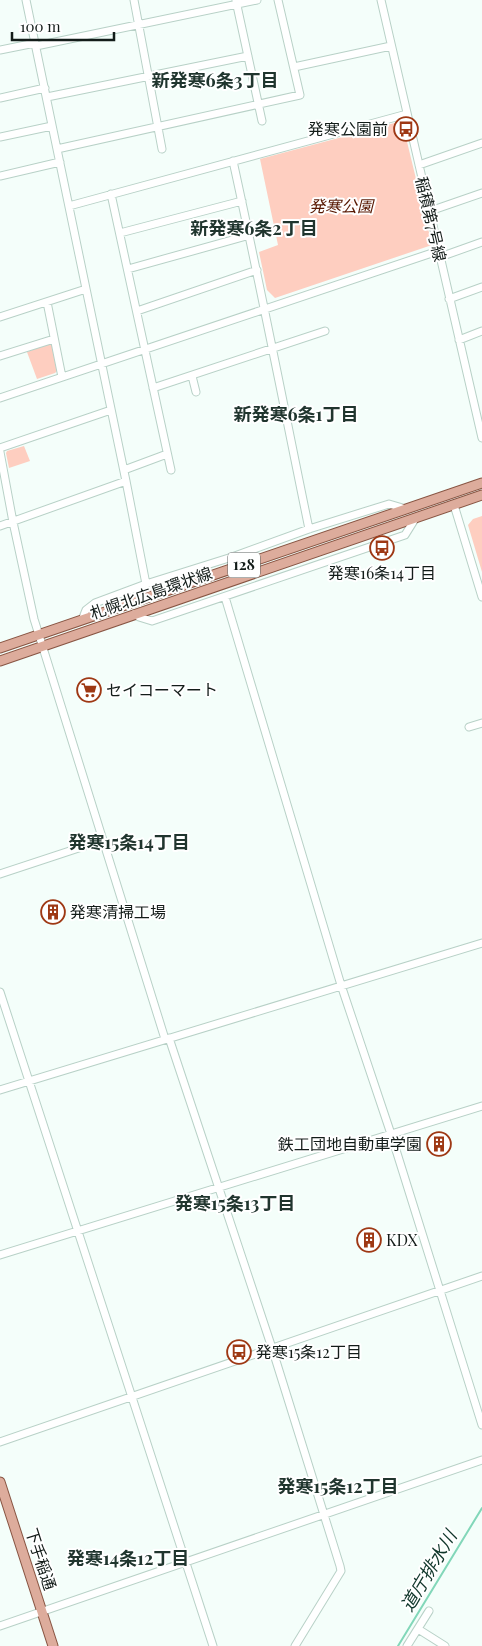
<svg xmlns="http://www.w3.org/2000/svg" width="482" height="1646" viewBox="0 0 482 1646" font-family="'Playfair Display','Noto Sans JP',serif">
<rect width="100%" height="100%" fill="#f4fefa"/>
<path fill="#fecec0" d="M402,121l30,124 -157,53 -8,-8 -8,-38 19,-7 -18,-86z
M49,343l3,2 6,25 -3,3 -18,6 -10,-27z
M24,446l6,15 -21,7 -3,-15 1,-2z
M482,516v56l-14,-47 5,-6z"/>
<g fill="none" stroke-linecap="round" stroke-linejoin="round">
<path stroke="#82d7b9" stroke-width="2" d="M398,1646l84,-138"/>
<g stroke="#b8d1c7" stroke-width="9">
<path id="minor" d="M26,0l100,481 20,103
M134,0l28,149
M381,0l101,438
M236,1l26,120
M36,46l221,-46
M0,50l35,-7
M294,67l97,-21
M47,97l201,-41
M0,98l45,-10
M0,137l52,-11
M57,149l243,-54 -22,-95
M233,161c27,123 51,246 76,368
M419,165l63,-22
M0,176l60,-14
M111,194l60,276
M69,206l338,-92
M430,211l52,-18
M120,233l122,-32
M440,257l42,-15
M128,269l122,-34
M449,299l33,-12
M47,302l15,75
M137,311l120,-41
M0,317l86,-28
M459,340l23,-9
M0,356l54,-17
M192,376l4,16
M153,388l172,-57
M0,398l438,-147
M0,448l111,-38
M0,452l13,70 21,97 131,420
M124,470l43,-16
M454,505l28,92
M0,526l126,-45
M225,597l116,388 50,149 91,291
M134,614l5,3 13,4 253,-86 10,-16
M82,620l4,-10 9,-7 51,-19 86,-27 77,-28 80,-25 17,5
M469,727l13,-4
M0,874l103,-34
M0,992l213,654
M169,1038l103,310 68,218 1,5 -46,75
M0,1090l482,-147
M0,1255l482,-149
M0,1442l482,-166
M0,1626l482,-166
M418,1629l27,17
M407,1646l22,-35"/>
</g>
<g stroke="#885543" stroke-width="11">
<path id="major" d="M0,648l482,-165
M0,661l482,-166
M0,1482l53,164"/>
</g>
<use href="#minor" stroke="#fff" stroke-width="7"/>
<use href="#major" stroke="#ddac9c" stroke-width="9"/>
</g>
<defs>
<g id="bus-ring" transform="scale(1.25)"><circle r="9.5" fill="#fff" stroke="#9e3814" stroke-width="1.5"/><path d="M-5-6H5V4H4V6H2V4H-2V6H-4V4H-5ZM-3.5-4V0h7V-4ZM-3.5 1.2v1.5H-2V1.2ZM2 1.2v1.5H3.5V1.2Z" fill="#9e3814"/></g>
<g id="supermarket-ring" transform="scale(1.25)"><circle r="9.5" fill="#fff" stroke="#9e3814" stroke-width="1.5"/><path d="M-6-5.5h2.5l.6 2H6L4.5 2H-2.5L-4.4-4H-6ZM-1.5 3.2a1.3 1.3 0 1 0 .1 0ZM3 3.2a1.3 1.3 0 1 0 .1 0Z" fill="#9e3814"/></g>
<g id="building-ring" transform="scale(1.25)"><circle r="9.5" fill="#fff" stroke="#9e3814" stroke-width="1.5"/><path d="M-4-6H4V6H1V3H-1V6H-4ZM-2.5-4.3h1.7v1.8h-1.7ZM.8-4.3h1.7v1.8H.8ZM-2.5-1h1.7V.8h-1.7ZM.8-1h1.7V.8H.8Z" fill="#9e3814"/></g>
</defs>
<g fill-rule="evenodd">
<use href="#bus-ring" x="406" y="129"/>
<use href="#bus-ring" x="382" y="548"/>
<use href="#supermarket-ring" x="89" y="690"/>
<use href="#building-ring" x="53" y="912"/>
<use href="#building-ring" x="439" y="1144"/>
<use href="#building-ring" x="369" y="1240"/>
<use href="#bus-ring" x="239" y="1352"/>
</g>
<g text-anchor="middle" stroke-width="4" stroke-linejoin="round" paint-order="stroke">
<rect fill="#fff" stroke="#5a605e" stroke-width="1" x="228" y="552.5" width="32" height="25" rx="4"/>
<g font-size="15" font-weight="bold" fill="#131c19">
<text x="244" y="570">128</text>
</g>
<g font-size="16" fill="#131c19" stroke="#fff" text-anchor="start">
<text x="388" y="135" text-anchor="end">発寒公園前</text>
<text x="382" y="579" text-anchor="middle">発寒16条14丁目</text>
<text x="106" y="696">セイコーマート</text>
<text x="70" y="918">発寒清掃工場</text>
<text x="422" y="1150" text-anchor="end">鉄工団地自動車学園</text>
<text x="386" y="1246">KDX</text>
<text x="256" y="1358">発寒15条12丁目</text>
</g>
<g font-size="16" font-style="italic" fill="#581802" stroke="#fff">
<text x="341" y="212">発寒公園</text>
</g>
<g font-size="16" fill="#131c19" stroke="#fff">
<text transform="translate(431 219) rotate(77)" y="6">稲積第7号線</text>
<text transform="translate(151 593) rotate(-19)" y="6">札幌北広島環状線</text>
<text transform="translate(41 1559) rotate(72)" y="6">下手稲通</text>
</g>
<g font-size="18" font-weight="bold" fill="#20352e" stroke="#fff">
<text x="215" y="87">新発寒6条3丁目</text>
<text x="254" y="235">新発寒6条2丁目</text>
<text x="296" y="421">新発寒6条1丁目</text>
<text x="129" y="849">発寒15条14丁目</text>
<text x="235" y="1210">発寒15条13丁目</text>
<text x="338" y="1493">発寒15条12丁目</text>
<text x="128" y="1565">発寒14条12丁目</text>
</g>
<g font-size="18" font-style="italic" fill="#0f362a" stroke="#fff">
<text transform="translate(429 1571) rotate(-59)" y="6">道庁排水川</text>
</g>
</g>
<path d="M12 32v8h102v-8" fill="none" stroke="#131c19" stroke-width="2.5"/>
<text x="20" y="32" font-size="15" fill="#131c19" stroke="#ffffff" stroke-width="4" paint-order="stroke">100 m</text>
</svg>
